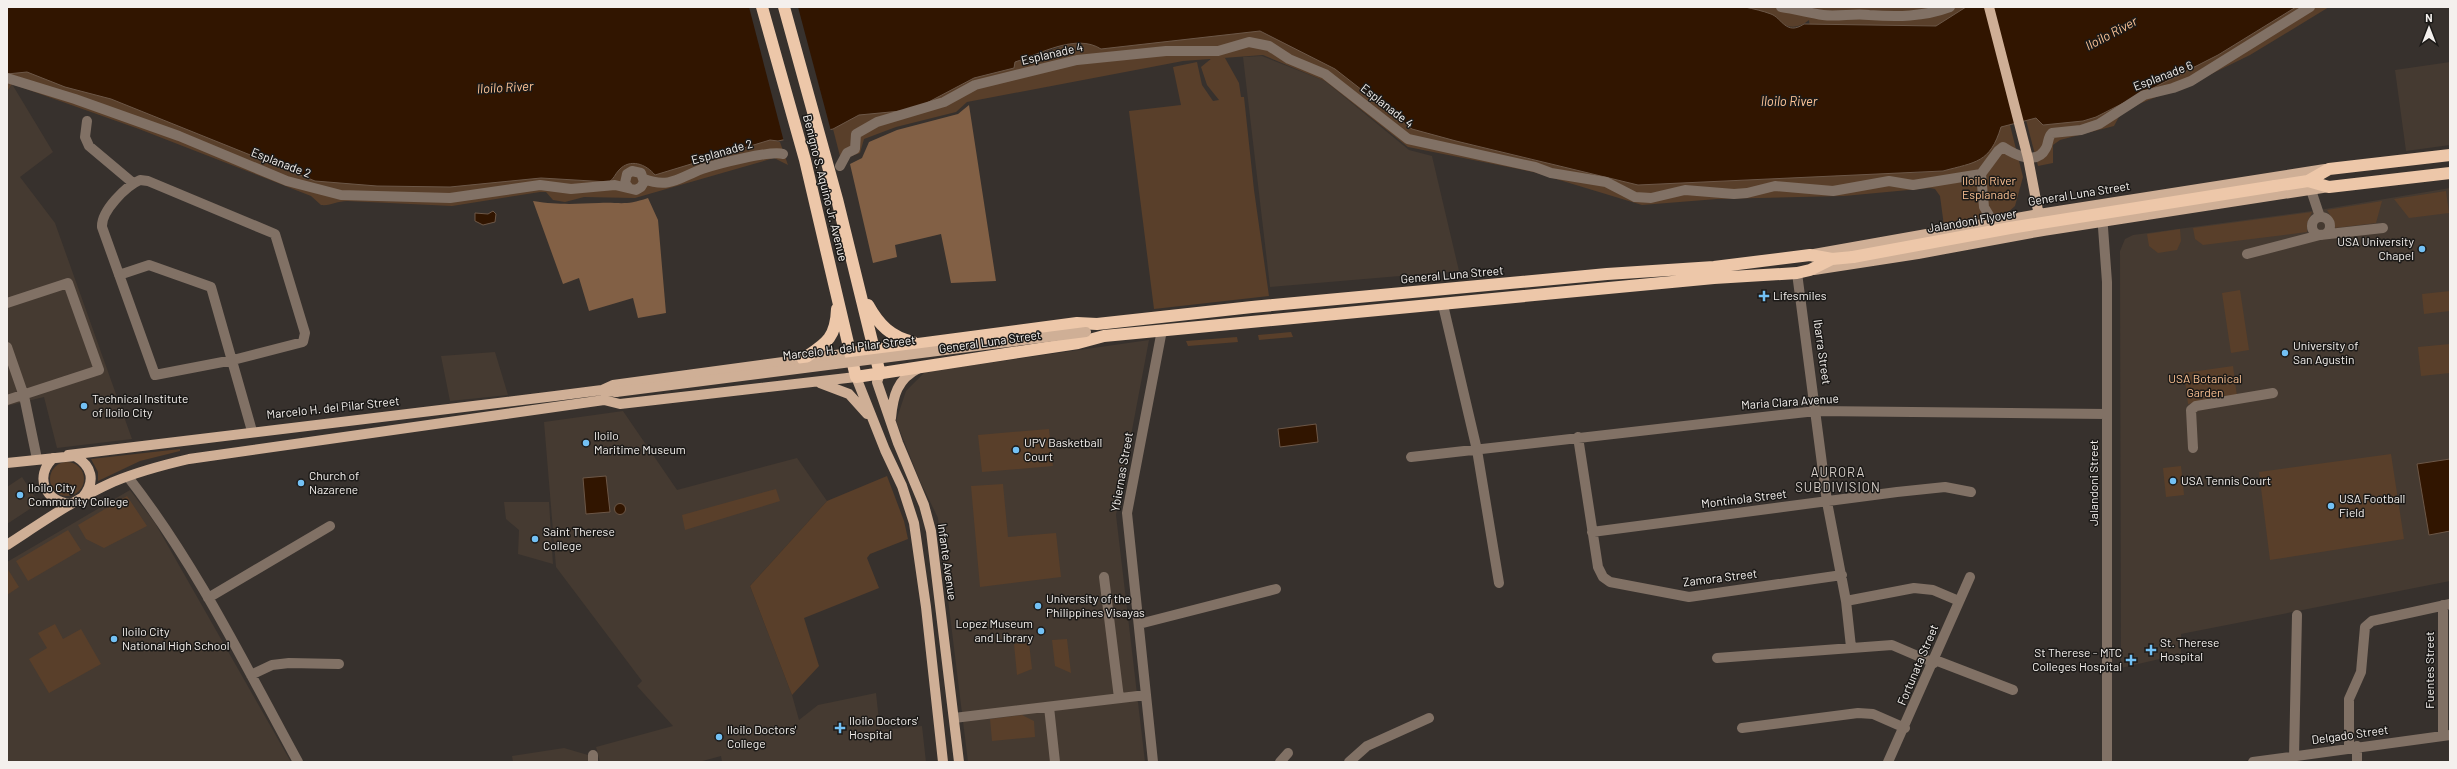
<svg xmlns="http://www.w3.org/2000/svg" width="2457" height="769" viewBox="0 0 2457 769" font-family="Barlow,sans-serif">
<rect width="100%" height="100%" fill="#37312d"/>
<path fill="#453a31" d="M1262,56l63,25 84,69 23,6 27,115 -189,16 -27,-230z
M2450,62v83l-44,6 -11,-81z
M12,84l41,68 -33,25 35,46 77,216 -75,9 -13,-51 -37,9v-314z
M2450,188v393l-269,53v20l-60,14 -1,-417 5,-12 8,-4 186,-25z
M1149,340l-33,175 29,247h-177l-30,-244 -18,-37 -24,-60 10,-30 19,-19z
M495,352l13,43 -58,6 -9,-45z
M623,411l54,79 120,-32 30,43 -77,85 42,109 7,25 19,-15 58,-12 4,37 42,-4 4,36h-204l-1,-6 -22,6h-99l-4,-15 77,-21 -36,-40 5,-5 -86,-114 -12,-145z
M22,477l17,26 -32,21v-37z
M130,490l25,33 136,239h-284v-200z
M504,502h45l4,62 -35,-10 1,-24 -13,-11z
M564,748l24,7 1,7h-76l-1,-6z"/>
<path fill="#593f2a" d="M1706,7h344l-77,20 -163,1 -1,-8c-13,11 -25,8 -36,-5z
M2287,7h42l-79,48 -47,23 -64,26 -19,11 -6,11 -54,14 -7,5v18l-15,3 -12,-46 11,-2 6,7z
M1260,31l12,6 637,136 34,-2 57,-44 8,-3 2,1 13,52 -8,29 -11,10 -19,1 -41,9 -4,-30 -5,-7 -5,-1 -86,8 -127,3 -75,6 -109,-33 -125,-25 -83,-66 -62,-26 -80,6 -216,41 -11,10 -60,15 -32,12 -4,14 -19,7 -8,-31 2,-2 -1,-8 129,-35 11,-6 40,-10 1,-6 54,-18h47z
M1212,58h13l14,25 2,14h3l10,93 15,106 -115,13 -25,-198 52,-6 -8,-38 24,-5 5,23 11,16 6,-1 -12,-15 -6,-18z
M19,69l742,63 10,8 9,2 8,23 -14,-7 -139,40 -51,-1 -19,5 -12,-2 -7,-8h-6l-88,14 -105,-5c-10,0 -16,5 -26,4l-10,-9 -172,-67 -127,-45 -5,8v-18z
M2446,191l3,22 -40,5 -15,-19z
M2382,201l-6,22 -41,5 -2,-8 -6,-10z
M2312,212l-5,11v9l-104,13 -8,-6 -2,-11z
M2180,229l1,12 -4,9 -19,3 -9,-7 -2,-12z
M2240,290l9,60 -18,3 -9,-60z
M2450,291v20l-26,3 -2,-20z
M1291,332l2,5 -34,3 -1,-5z
M1237,337l1,5 -50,4 -2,-5z
M2450,344v29l-29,3 -3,-29z
M2233,366l4,30 -49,8 -4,-31z
M1049,429l4,37 -71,6 -4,-37z
M180,449v2l-40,10 -42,20v-9l-7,-13z
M2391,454l13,85 -134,21 -11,-88z
M50 479a17 17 0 1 1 34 0a17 17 0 1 1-34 0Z
M2181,466l3,29 -18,2 -3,-29z
M887,476l17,45 4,18 -38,15 -3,4 12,30 -75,30 15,48 -27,29 -42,-109 77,-85z
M1003,484l5,53 48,-4 5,44 -81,10 -9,-101z
M776,489l4,12 -95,29 -3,-15z
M127,496l20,30 -43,22 -18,-9 -8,-14z
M68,530l13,20 -53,31 -12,-20z
M7,568l12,19 -12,8z
M55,624l8,15 18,-10 20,35 -52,29 -20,-34 18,-11 -9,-15z
M1067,639l4,34 -16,-7 -3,-26z
M1029,643l3,26 -15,6 -3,-31z
M1022,715l12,6 1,16 -43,4 -2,-22z"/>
<path fill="#826045" d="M969,105l27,176 -45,2 -10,-49 -46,11 2,12 -24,6 -23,-99 12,-6 7,-16 28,-12 61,-16z
M648,198l10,22 8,93 -28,5 -5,-20 -44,13 -10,-33 -16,6 -30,-83c26,4 40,3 66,2 22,-1 26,3 49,-5z"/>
<path fill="#311500" stroke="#6c5747" d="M7,7h1738c9,2 18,4 26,7 11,4 15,22 33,10l132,2 30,-19h330l-78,48 -122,62 -13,4 -40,4 -7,-7 -35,9c-11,36 -25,35 -58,44l-305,14 -182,-44 -44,-12 -77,-60 -75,-38 -159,18c-25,-16 -61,5 -86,13l-1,6 -40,10 -53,28 -20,5 -42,4 -26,14 -55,12 -8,-1 -115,35c-9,-11 -25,-17 -36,-5 -4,4 -5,9 -10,12l-68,-4 -91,9 -73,-1 -62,-5 -204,-82 -46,-12 -38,-15 -20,2z
M493,211l3,3 -1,8 -12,3 -8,-4v-8l13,1z
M1316,424l2,18 -38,5 -2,-18z
M2450,459v72l-21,4 -12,-71z
M606,476l4,36 -24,2 -3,-36z
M614.5 509a5.5 5.5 0 1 1 11 0a5.5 5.5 0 1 1-11 0Z"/>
<path fill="#37312d" d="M749,7h49l33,124 -47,11z"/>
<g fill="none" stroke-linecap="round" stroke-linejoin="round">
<path stroke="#817165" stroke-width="10" d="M1781,7c14,2 29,6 42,8 15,2 31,-2 46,0 28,2 54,2 81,-8
M7,78l68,21 104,37 108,45 54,14 109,3 90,-13 31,4 44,-4 21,5 5,-3 3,-5 -3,-9 -9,-2 -5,3 -2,9 4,5
M87,121l-2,16 4,9 44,37
M840,166l7,-13 8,-4 1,-15 21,-12 67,-20 31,-17 102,-25 89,-9h52l31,-9 20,4 20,13 36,15 83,65 127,28 16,6 55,9 29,15 16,1 34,-8 49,4 13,-1 28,-7 58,5 56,-10 24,4 68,-11
M644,179c26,10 36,-2 58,-10 15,-5 69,-19 81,-15
M140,180l8,1 127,53 30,99 -2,9 -70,18 -78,15 -53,-148c-1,-16 24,-41 38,-47z
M2311,190l9,27
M2102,214l5,68v480
M2312 226a9 9 0 1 1 18 0a9 9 0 1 1-18 0Z
M1993,222l-9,-15 -3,-33 17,-23 5,-4c12,8 34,19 43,1 3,-5 1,-10 6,-15l29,-3 18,-6 45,-29 29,-7 18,-7 119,-74
M2247,254l73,-19 63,-7
M1797,273l30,229 19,99 5,46
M119,275l30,-10 62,22 41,144
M7,303l61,-20 31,87 -92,30
M1443,305l34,145 22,133
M7,347l17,49 13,63
M1578,437l20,130 5,10 7,5 79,15 153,-22
M2193,448l-2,-38 5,-4 77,-13
M1411,457l405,-46 291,3
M128,477c68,87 117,188 170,285
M1592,532l305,-40 48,-5 26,5
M1104,577l15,121
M208,598l122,-72
M1846,601l68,-13 19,2 26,11
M2443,605v130
M1139,624l137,-35
M1717,658l175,-13 42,18
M1935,660l78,30
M251,675l21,-10 17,-2 50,1
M1049,707l6,55
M954,718l192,-23
M1742,728l116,-15 15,1 32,14
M2349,747v-48l12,-27 4,-45 7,-6 78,-17
M593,755v7
M2294,757l3,-142
M1153,762l-26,-249 35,-183
M1280,762l8,-9
M1349,762l18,-16 62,-28
M1888,762l82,-185
M2253,762l197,-27
M2357,762v-16"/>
<path stroke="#cfaf96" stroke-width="10" d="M1989,7l39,151 12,63
M1814,254l225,-40 286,-45
M1814,270l104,-16 125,-23 286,-44
M880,374l-3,8 21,61 26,62 7,26 28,231
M820,383l29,11 18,20
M602,390l11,-5 237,-32
M891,418c2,-22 6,-39 28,-50
M68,455l487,-59 47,-6 14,2
M53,458c-19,19 -8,44 18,46
M7,463l68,-7c17,10 21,25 8,41
M7,545c34,-22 68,-46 106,-63 24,-10 50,-17 76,-23l415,-59 16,4 236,-27 29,73 17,36 12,37 12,84 17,155"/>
<path stroke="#edc7a9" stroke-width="12" d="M762,7l43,153 51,217 222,-34 26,-7 610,-58 83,-5 13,-3 22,-11
M784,7l53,192 43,175
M2308,181l21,6 121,-14
M2275,186l33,-5 21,-12 121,-14
M868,305c11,20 23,32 45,37
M850,353l227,-30 20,1 155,-17 355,-33 107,-7 96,-12 22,4 21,-2
M803,359c22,-15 33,-20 34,-50"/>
<path stroke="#cfaf96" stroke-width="10" d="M616,392l470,-60"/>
<path stroke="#edc7a9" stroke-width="12" d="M1853,257l157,-29 265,-42"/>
</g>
<g fill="#73c1f5" stroke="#1c1a18" stroke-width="1.5">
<circle cx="2422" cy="249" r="4"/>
<path d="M1762 290h4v4h4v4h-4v4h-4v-4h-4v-4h4z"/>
<circle cx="2285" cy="353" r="4"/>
<circle cx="84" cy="406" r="4"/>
<circle cx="586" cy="443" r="4"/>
<circle cx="1016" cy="450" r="4"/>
<circle cx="2173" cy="481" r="4"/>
<circle cx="301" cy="483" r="4"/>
<circle cx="20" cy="495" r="4"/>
<circle cx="2331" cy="506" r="4"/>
<circle cx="535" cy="539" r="4"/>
<circle cx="1038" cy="606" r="4"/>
<circle cx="1041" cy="631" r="4"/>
<circle cx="114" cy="639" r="4"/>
<path d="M2149 644h4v4h4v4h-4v4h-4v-4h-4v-4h4z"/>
<path d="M2129 654h4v4h4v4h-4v4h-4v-4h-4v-4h4z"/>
<path d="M838 722h4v4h4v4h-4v4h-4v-4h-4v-4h4z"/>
<circle cx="719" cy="737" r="4"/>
</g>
<g text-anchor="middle" stroke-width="3" stroke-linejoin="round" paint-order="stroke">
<g font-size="12" fill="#f4f0ed" stroke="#1c1a18">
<text transform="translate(1052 54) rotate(-13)" y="4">Esplanade 4</text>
<text transform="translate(2163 76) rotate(-21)" y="4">Esplanade 6</text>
<text transform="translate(1387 106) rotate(38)" y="4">Esplanade 4</text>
<text transform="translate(722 152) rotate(-16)" y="4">Esplanade 2</text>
<text transform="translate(281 163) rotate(21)" y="4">Esplanade 2</text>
<text transform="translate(825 188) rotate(76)" y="4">Benigno S. Aquino Jr. Avenue</text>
<text transform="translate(2079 194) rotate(-9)" y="4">General Luna Street</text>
<text transform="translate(1972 221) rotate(-10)" y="4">Jalandoni Flyover</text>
<text transform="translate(1452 275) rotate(-5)" y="4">General Luna Street</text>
<text transform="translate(990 342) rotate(-8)" y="4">General Luna Street</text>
<text transform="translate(849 348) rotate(-7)" y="4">Marcelo H. del Pilar Street</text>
<text transform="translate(1822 352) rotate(82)" y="4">Ibarra Street</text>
<text transform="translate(1790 402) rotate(-4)" y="4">Maria Clara Avenue</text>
<text transform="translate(333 408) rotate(-6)" y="4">Marcelo H. del Pilar Street</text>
<text transform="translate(1122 472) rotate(-80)" y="4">Ybiernas Street</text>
<text transform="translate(2094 483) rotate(-90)" y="4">Jalandoni Street</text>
<text transform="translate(1744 499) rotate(-7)" y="4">Montinola Street</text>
<text transform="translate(947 562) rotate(82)" y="4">Infante Avenue</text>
<text transform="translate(1720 578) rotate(-7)" y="4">Zamora Street</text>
<text transform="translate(1918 665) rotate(-67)" y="4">Fortunata Street</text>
<text transform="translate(2430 670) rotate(-90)" y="4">Fuentes Street</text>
<text transform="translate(2350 735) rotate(-8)" y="4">Delgado Street</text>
</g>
<g font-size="12" fill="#fac092" stroke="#1c1a18">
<text x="1989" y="185">Iloilo River<tspan x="1989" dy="14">Esplanade</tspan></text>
<text x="2205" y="383">USA Botanical<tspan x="2205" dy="14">Garden</tspan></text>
</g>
<g font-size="12" fill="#f4f0ed" stroke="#1c1a18" text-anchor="start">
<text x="2414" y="246" text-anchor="end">USA University<tspan x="2414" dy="14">Chapel</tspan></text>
<text x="1773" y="300">Lifesmiles</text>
<text x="2293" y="350">University of<tspan x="2293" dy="14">San Agustin</tspan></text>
<text x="92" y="403">Technical Institute<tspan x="92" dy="14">of Iloilo City</tspan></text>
<text x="594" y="440">Iloilo<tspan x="594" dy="14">Maritime Museum</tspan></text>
<text x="1024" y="447">UPV Basketball<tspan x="1024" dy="14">Court</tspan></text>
<text x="309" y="480">Church of<tspan x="309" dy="14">Nazarene</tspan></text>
<text x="2181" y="485">USA Tennis Court</text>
<text x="28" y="492">Iloilo City<tspan x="28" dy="14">Community College</tspan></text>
<text x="2339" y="503">USA Football<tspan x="2339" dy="14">Field</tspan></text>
<text x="543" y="536">Saint Therese<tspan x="543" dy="14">College</tspan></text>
<text x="1046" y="603">University of the<tspan x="1046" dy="14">Philippines Visayas</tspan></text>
<text x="1033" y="628" text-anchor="end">Lopez Museum<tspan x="1033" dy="14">and Library</tspan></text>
<text x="122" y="636">Iloilo City<tspan x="122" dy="14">National High School</tspan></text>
<text x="2160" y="647">St. Therese<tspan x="2160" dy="14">Hospital</tspan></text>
<text x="2122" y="657" text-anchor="end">St Therese - MTC<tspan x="2122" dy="14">Colleges Hospital</tspan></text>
<text x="849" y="725">Iloilo Doctors'<tspan x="849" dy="14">Hospital</tspan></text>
<text x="727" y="734">Iloilo Doctors'<tspan x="727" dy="14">College</tspan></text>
</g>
<g font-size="13" font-style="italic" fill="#ffc597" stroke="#1c1a18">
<text transform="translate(2111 33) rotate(-28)" y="5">Iloilo River</text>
<text transform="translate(505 87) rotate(-3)" y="5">Iloilo River</text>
<text x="1789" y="106">Iloilo River</text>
</g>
<g font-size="13" letter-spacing="1" fill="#d7d0ca" stroke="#1c1a18">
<text x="1838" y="477">AURORA<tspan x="1838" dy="15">SUBDIVISION</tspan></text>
</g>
</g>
<rect width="2457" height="769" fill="none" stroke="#f4f0ed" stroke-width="16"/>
<g transform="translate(2429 28)" stroke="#1c1a18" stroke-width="3" paint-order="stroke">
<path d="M0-3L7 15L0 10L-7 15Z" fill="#f4f0ed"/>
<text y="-6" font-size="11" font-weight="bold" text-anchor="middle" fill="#f4f0ed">N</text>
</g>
</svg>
